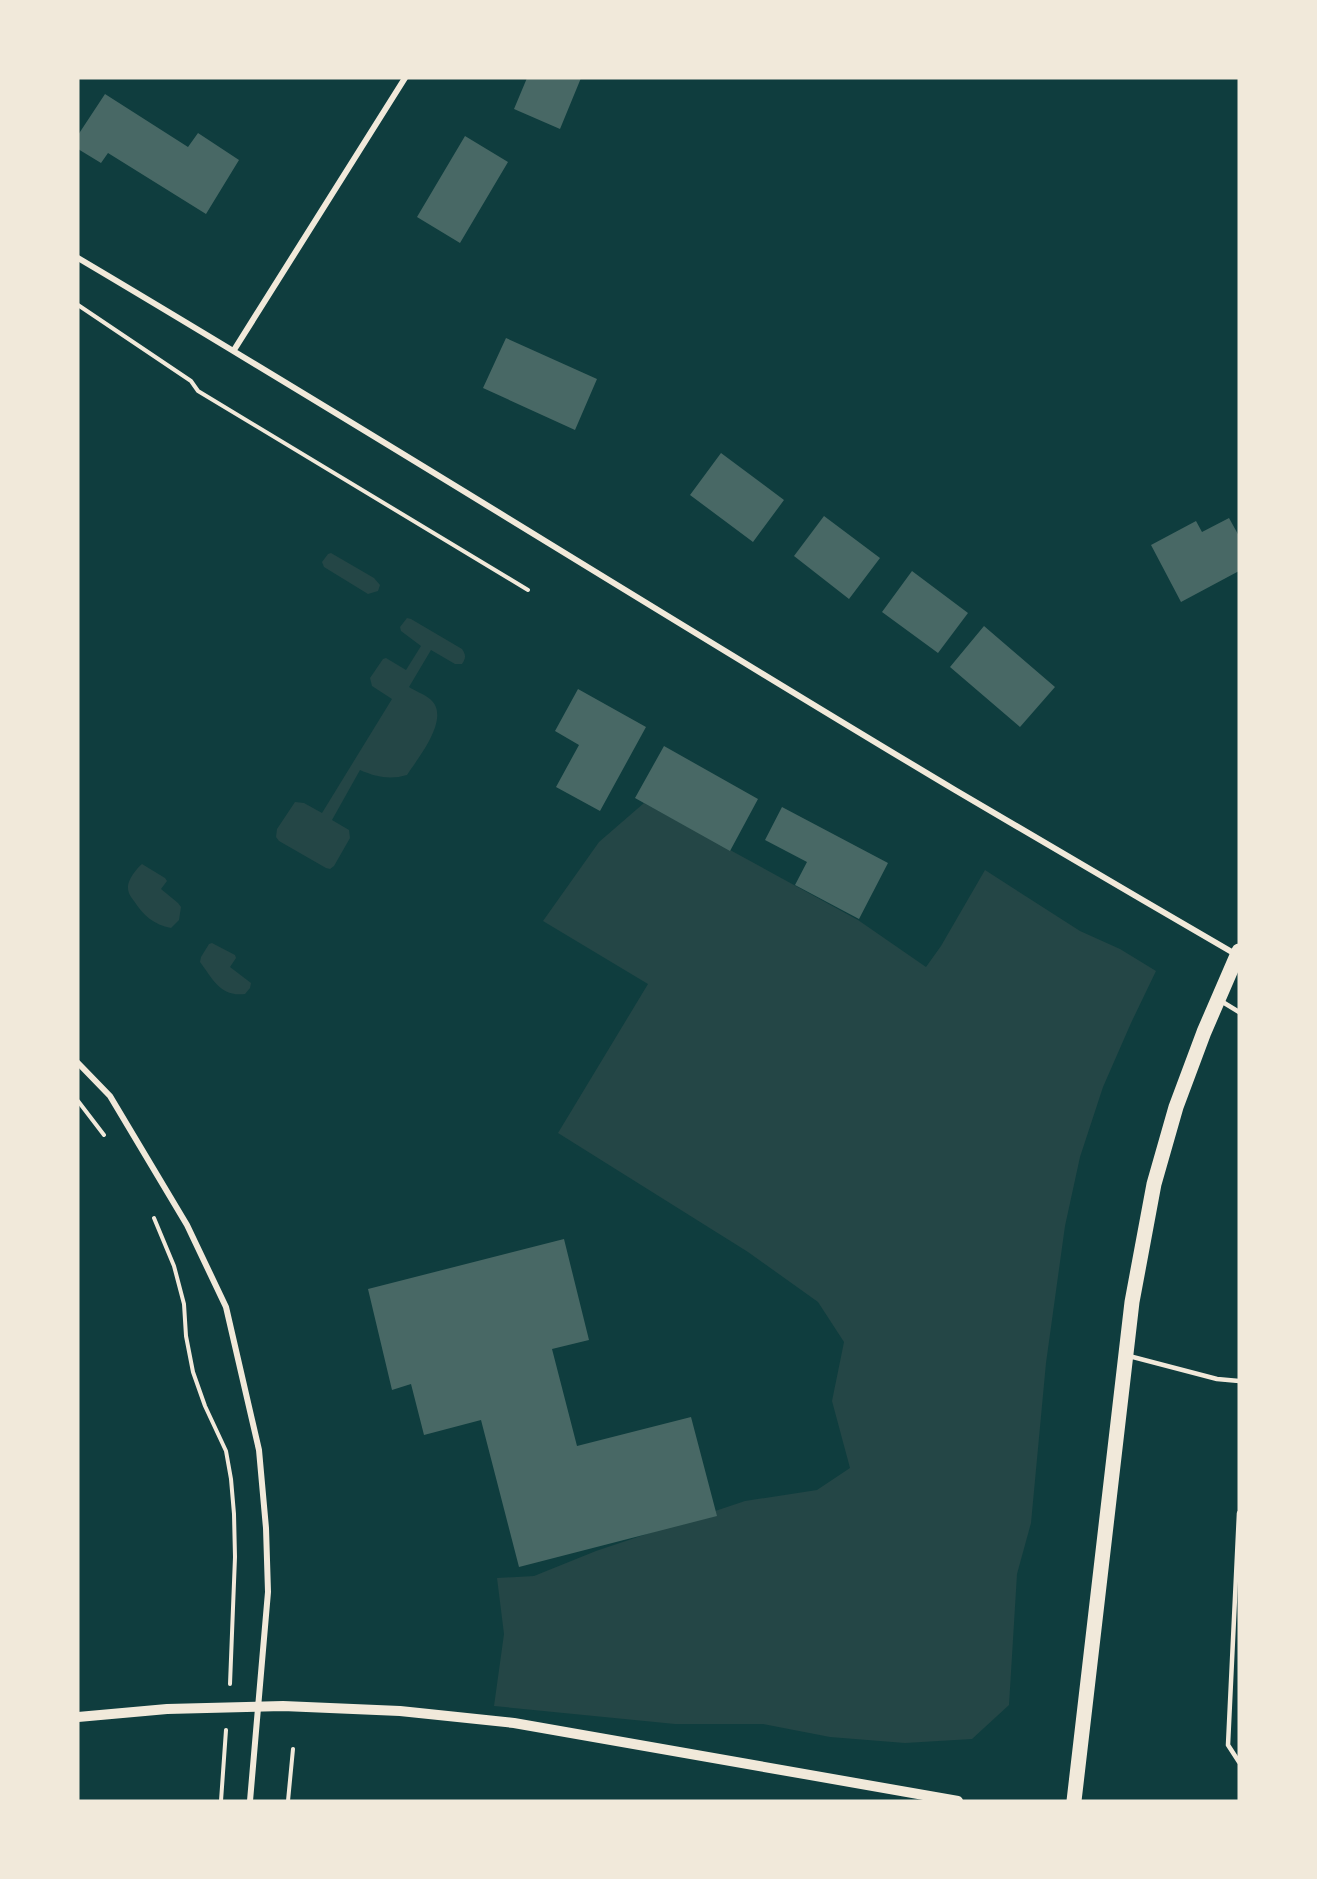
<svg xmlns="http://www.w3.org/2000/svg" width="1317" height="1879" viewBox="0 0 1317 1879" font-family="Barlow,sans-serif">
<rect width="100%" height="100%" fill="#0f3d3e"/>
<path fill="#244646" d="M331,553l43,25 6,7 -2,6 -10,3 -44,-27 -2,-5 6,-8z
M407,618l4,1 51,30c4,6 4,9 0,15h-7l-24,-14 -22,37c6,4 15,7 21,12 22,18 -12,59 -23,76 -17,5 -31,2 -47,-5l-28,50 17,10 1,8 -16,28 -4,3 -4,-1 -47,-27 -3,-4 1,-8 18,-27 9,1 18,10 70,-114 -20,-13 -2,-8 13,-19 3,-1 20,12 15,-24 -20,-15 -1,-4z
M644,803l214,117 68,47 15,-21 44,-76 95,61 40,18 36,22 -25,52 -28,64 -23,70 -15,69 -19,137 -15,160 -14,51 -8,131 -37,34 -67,4 -75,-6 -67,-13h-88l-181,-18 10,-72 -7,-56 37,-2 62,-25 149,-50 72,-11 33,-22 -18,-67 12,-59 -26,-40 -70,-50 -190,-119 90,-149 -105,-63 56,-79z
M142,864l23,14 2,3 -6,8 17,14 3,4 -2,13 -8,8c-17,-3 -28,-13 -37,-27 -3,-4 -6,-8 -6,-13 -1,-7 8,-19 14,-24z
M212,943l23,12 1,3 -6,9 21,16 -1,5 -5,6c-25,3 -32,-15 -45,-32l1,-5 8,-13z"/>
<path fill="#486865" d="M527,78h54l-21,51 -46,-20z
M105,94l83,53 10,-14 41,27 -33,54 -98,-61 -7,10 -23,-14v-14z
M465,136l43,26 -48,81 -43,-26z
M506,338l91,41 -22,51 -92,-42z
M721,453l63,47 -31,42 -63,-47z
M824,516l56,42 -31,41 -55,-43z
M1229,518l10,18v35l-58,31 -30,-57 45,-24 6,11z
M912,571l56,42 -30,40 -56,-41z
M984,626l71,61 -35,40 -70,-60z
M578,689l68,38 -46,84 -44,-24 23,-42 -24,-14z
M664,746l94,53 -28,52 -95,-53z
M782,807l106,56 -29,56 -64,-34 12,-23 -42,-22z
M564,1239l25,101 -37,9 25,97 114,-29 26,99 -198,51 -38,-147 -57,15 -13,-51 -19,6 -24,-101z"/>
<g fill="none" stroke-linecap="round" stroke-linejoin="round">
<path stroke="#f1e9da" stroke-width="4" d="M78,305l113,76 7,10 330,199
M78,1101l26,34
M154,1218l20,48 10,38 2,32 7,36 12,34 21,45 5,28 3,35 1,43 -5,127
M221,1801l5,-71
M288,1801l5,-52"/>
<path stroke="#f1e9da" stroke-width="4.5" d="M1221,1001l18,11
M1129,1356l88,23 22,2
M1239,1513l-11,232 11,17"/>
<path stroke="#f1e9da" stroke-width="6" d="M78,258c294,174 584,357 877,532 94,56 188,110 282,165
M234,350l171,-272
M78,1063l32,33 77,129 39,82 33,143 7,78 2,64 -18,209"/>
<path stroke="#f1e9da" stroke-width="10" d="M78,1717l89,-8 116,-3 117,5 114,12 444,78"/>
<path stroke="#f1e9da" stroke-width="15" d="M1074,1801l58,-499 22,-118 22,-77 28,-75 35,-81"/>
</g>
<rect width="1317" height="1879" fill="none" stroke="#f1e9da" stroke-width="159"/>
</svg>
